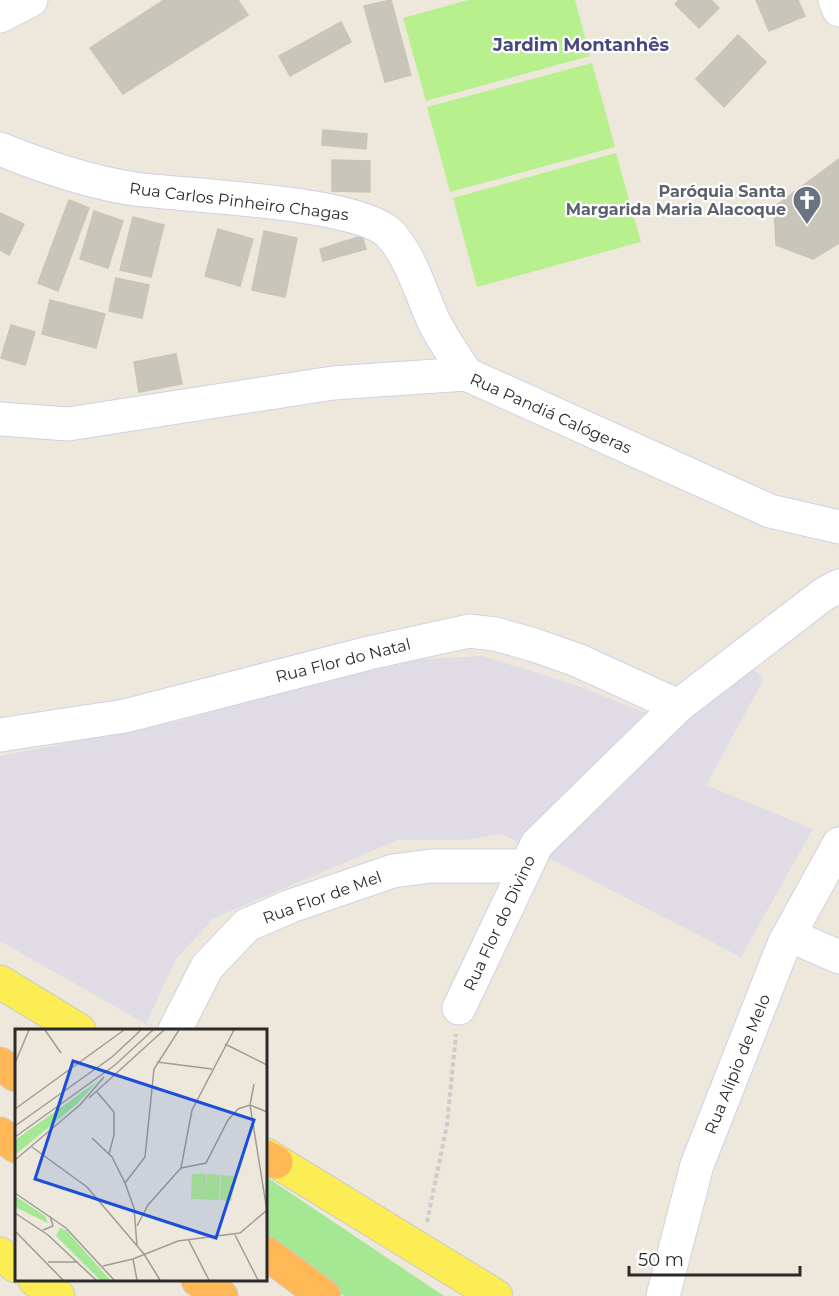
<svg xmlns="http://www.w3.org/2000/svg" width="839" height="1296" viewBox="0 0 839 1296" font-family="Montserrat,sans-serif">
<rect width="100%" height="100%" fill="#ede8db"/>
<path fill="#e0dce5" d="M482,656l94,29 95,38 76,-60 17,16 -58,106 107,44 -72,128 -239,-123 -39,6h-65l-184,78 -38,41 -30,65 -146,-83v-185l181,-35 171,-58z"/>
<path fill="#a4e894" d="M266,1178l5,2 173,116h-100l-78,-59z"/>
<path fill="#b8f08e" d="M468,0h107l15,56 -164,45 -23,-83z
M592,63l23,84 -165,45 -23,-85z
M616,153l25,89 -164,45 -24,-89z"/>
<path fill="#c8c6ba" stroke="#c9c5b5" stroke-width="1.5" d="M164,0h74l10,15 -125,79 -33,-46z
M391,0l20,75 -26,7 -21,-76z
M679,0h32l8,8 -20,20 -24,-24z
M756,0h42l7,16 -36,15z
M341,22l10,20 -61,34 -11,-20z
M738,35l28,27 -42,45 -28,-28z
M323,130l44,4 -1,15 -44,-4z
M839,159v84l-26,16 -37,-14 -2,-38z
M332,160l38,1v31l-38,-1z
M69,200l20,8 -31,83 -20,-8z
M94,211l29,10 -15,47 -28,-9z
M0,213l24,11 -15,31 -9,-5z
M133,217l31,8 -13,52 -31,-7z
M218,229l35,10 -13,47 -35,-10z
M264,231l33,7 -12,59 -33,-7z
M362,236l4,13 -43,12 -3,-12z
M116,278l33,7 -7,33 -33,-7z
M50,300l55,14 -9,34 -54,-14z
M11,325l24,7 -10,33 -24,-7z
M176,354l6,30 -43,8 -5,-30z"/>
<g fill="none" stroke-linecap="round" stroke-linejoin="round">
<g stroke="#d0d1e4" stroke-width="35">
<path id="minor" d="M835,0l4,10
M0,16l31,-16
M0,149c44,18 88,33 135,40 50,7 226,12 256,46 22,26 30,59 44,89 9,17 21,34 31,50
M0,419l68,5 265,-41 133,-9 304,137 69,16
M0,735l125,-19 244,-63 100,-22 26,3 39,11 43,15 101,46
M789,935l50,22
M459,1008l78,-164 141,-138 146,-112 15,-8
M175,1030l32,-63 40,-42 44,-19 102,-35 38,-5h94
M663,1296l34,-131 87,-221 55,-100"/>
</g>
<g stroke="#ccc" stroke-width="35">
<path id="major" d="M0,982l79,48
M266,1155l230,141
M0,1254l16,12
M35,1280l23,16"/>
</g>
<g stroke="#ccc" stroke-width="35">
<path id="highway" d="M0,1064l16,11
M0,1134l16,12
M266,1157l10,5
M266,1253l58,43
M198,1280l23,16"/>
</g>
<path stroke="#ccc" stroke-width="4" stroke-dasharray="4.5 3" stroke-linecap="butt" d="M427,1222l20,-97 9,-91"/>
<use href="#minor" stroke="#fff" stroke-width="33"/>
<use href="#major" stroke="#fbed53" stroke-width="33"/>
<use href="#highway" stroke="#ffb855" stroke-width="33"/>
</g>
<defs>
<g id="church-pin" transform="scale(1.5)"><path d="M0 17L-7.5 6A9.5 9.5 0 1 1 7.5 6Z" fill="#6b7280" stroke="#fff"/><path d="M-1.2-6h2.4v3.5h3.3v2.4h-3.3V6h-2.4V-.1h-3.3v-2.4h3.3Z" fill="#fff"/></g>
</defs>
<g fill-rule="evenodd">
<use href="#church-pin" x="807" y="200"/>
</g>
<g text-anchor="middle" stroke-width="4.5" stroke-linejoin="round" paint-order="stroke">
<g font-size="16" font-weight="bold" fill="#5b616d" stroke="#fff" text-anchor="end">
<text x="786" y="197">Paróquia Santa<tspan x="786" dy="18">Margarida Maria Alacoque</tspan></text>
</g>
<g font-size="16" fill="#2a2a2a" stroke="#fff">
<text transform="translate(239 201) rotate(7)" y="6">Rua Carlos Pinheiro Chagas</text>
<text transform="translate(551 413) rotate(24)" y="6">Rua Pandiá Calógeras</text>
<text transform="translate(343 660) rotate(-14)" y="6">Rua Flor do Natal</text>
<text transform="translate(322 897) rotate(-20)" y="6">Rua Flor de Mel</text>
<text transform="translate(499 923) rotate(-65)" y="6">Rua Flor do Divino</text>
<text transform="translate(737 1064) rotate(-68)" y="6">Rua Alípio de Melo</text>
</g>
<g font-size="18" font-weight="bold" fill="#47497f" stroke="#fff">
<text x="581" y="51">Jardim Montanhês</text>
</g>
</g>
<g transform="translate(15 1029)">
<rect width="252" height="252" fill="#ede8db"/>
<path d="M83,52l-21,23 -62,51v-15zM0,167l30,20 3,7 -33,-16zM45,199l6,2 44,50h-10l-44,-44z" fill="#a4e894"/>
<path d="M177,145h14v17l1,-17 13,1 -1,25 -28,-1zM206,146l13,1 -2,25 -12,-1z" fill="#b8f08e"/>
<path fill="none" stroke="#9f9c94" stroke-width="1.5" d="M30,1l16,23M210,15l42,21M142,33l55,7M0,34l14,-33M239,55l-4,21 17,106M82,63l17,20v23l-5,19M74,69l75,-68M64,77l25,-29M0,80l109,-79M0,97l97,-69 29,-27M0,108l100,-72 38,-35M77,109l20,19 13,26 9,25 3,38M17,118l55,40 57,67 16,26M0,131l66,-56M166,139l25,-5 22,-43 10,-11 12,-4 17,7M110,154l20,-26 9,-88 25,-39M0,164l51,35 48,52M0,184l33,22 48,45M122,197l11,-21 33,-37 11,-58 42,-80M28,201l10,-4 -3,-10M1,203l47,48M220,206l23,45M173,210l21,41M118,230l4,21M33,233h30M88,237l30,-7 45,-18 62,-8 27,-23"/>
<path fill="#1d4ed8" fill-opacity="0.15" stroke="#1d4ed8" stroke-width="3" d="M58,32l181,59 -38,118 -181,-59z"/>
<rect width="252" height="252" fill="none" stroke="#2a2a2a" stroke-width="3"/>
</g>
<path d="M629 1266v9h171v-9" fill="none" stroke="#2a2a2a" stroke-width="3"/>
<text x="638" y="1266" font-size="18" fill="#2a2a2a" stroke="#ffffff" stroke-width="4.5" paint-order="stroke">50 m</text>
</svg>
